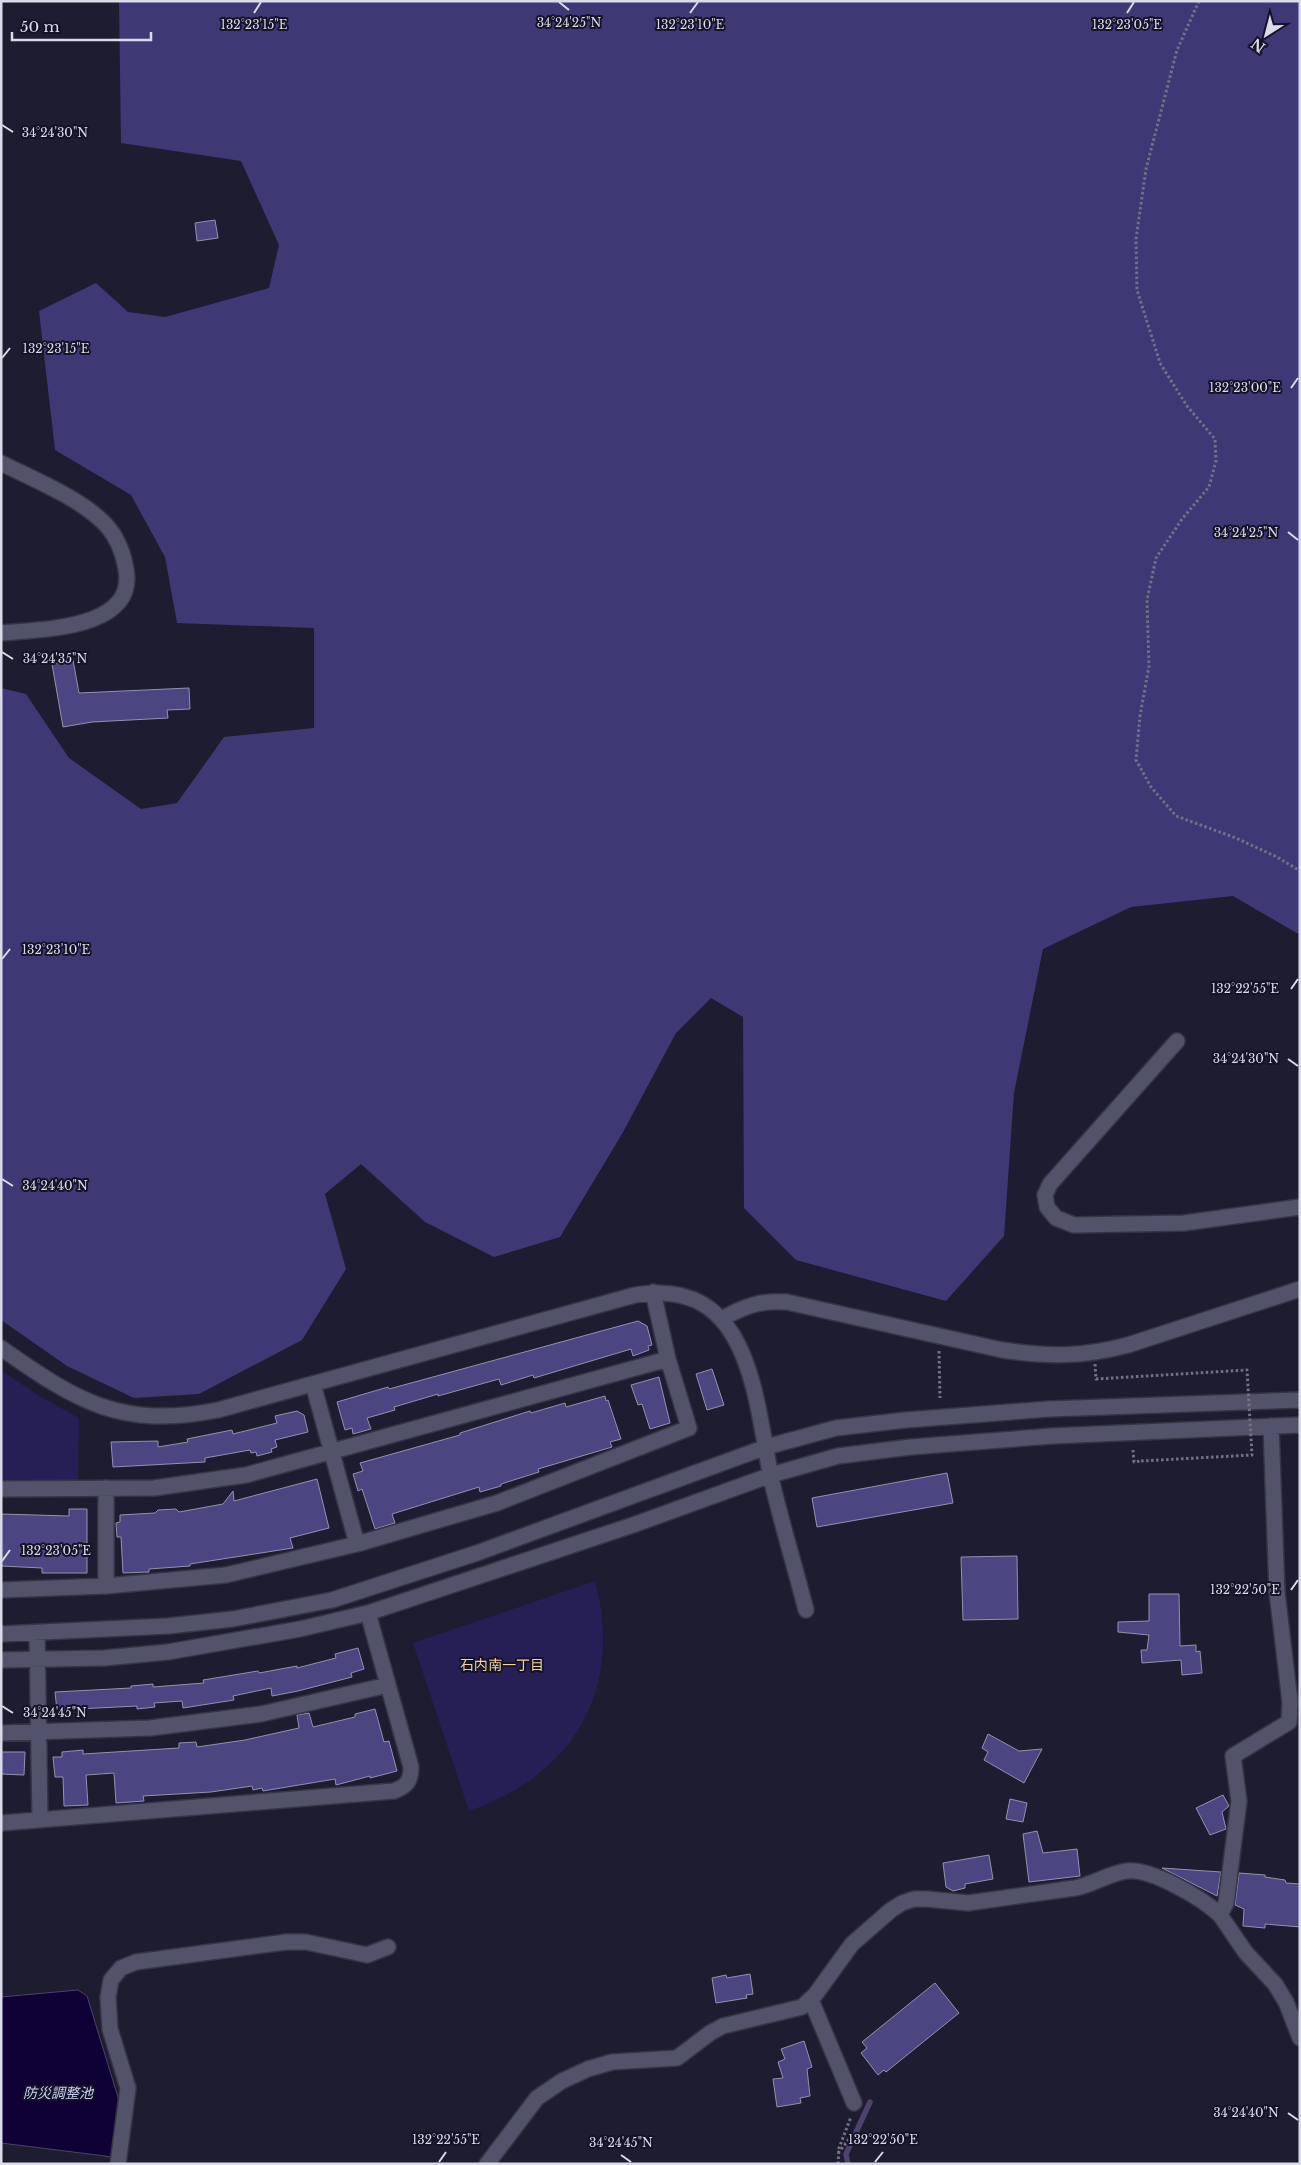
<svg xmlns="http://www.w3.org/2000/svg" width="1301" height="2165" viewBox="0 0 1301 2165" font-family="'Libre Baskerville','Noto Sans JP',serif">
<rect width="100%" height="100%" fill="#1d1c31"/>
<path fill="#261f55" d="M1,1370l35,24 43,24 -1,63h-77z
M595,1581c29,108 -21,194 -126,230l-56,-168z"/>
<path fill="#3e3874" d="M119,1h1181v934l-67,-39 -102,11 -88,42 -29,144 -10,143 -58,65 -150,-41 -52,-52 -1,-191 -32,-19 -35,35 -54,101 -62,103 -66,20 -69,-35 -64,-58 -36,30 21,75 -44,71 -103,54 -65,4 -67,-32 -66,-46v-632l25,6 43,64 72,51 36,-6 47,-66 90,-9v-100l-137,-5 -12,-66 -34,-62 -76,-45 -16,-139 57,-28 32,29 37,5 104,-29 10,-43 -38,-84 -120,-18z"/>
<path fill="#0f0036" stroke="#4c426c" d="M78,1990l9,6 34,111 -8,50 -112,-14v-146z"/>
<g fill="none" stroke-linecap="round" stroke-linejoin="round">
<path stroke="#4c426c" stroke-width="5.5" d="M848,2164l-2,-10 24,-52"/>
</g>
<path fill="#4b4682" stroke="#9292ad" d="M215,220l3,18 -21,3 -2,-18z
M73,660l6,33 110,-5 1,21 -23,1 1,8 -76,4 -29,5 -11,-63z
M638,1321l9,5 5,19 -4,1 1,4 -16,6 -2,-7 -97,29 -1,-3 -32,10 -2,-6 -61,17v-2l-44,13 1,3 -28,8 4,11 -18,5 -1,-6 -7,2 -8,-28 51,-15 1,2z
M712,1369l12,36 -17,5 -11,-36z
M659,1377l11,46 -20,6 -8,-25 -4,1 -7,-20z
M605,1396l1,5 2,-1 13,39 -11,3 2,5 -74,22 1,3 -38,12v2l-21,6 -1,-5 -87,27 3,9 -20,6 -13,-40 -4,2 -5,-17 10,-3 -3,-8 100,-28v-2l70,-22 1,2 34,-10 1,4z
M297,1411l7,4 4,17 -33,8 2,7 -6,2 1,3 -15,4 -1,-4 -5,1 -1,-3 -45,8v4l-92,5 -2,-25 47,-1v6l30,-5 -1,-3 45,-9 1,4 44,-11 -2,-7z
M947,1473l6,30 -136,24 -5,-29z
M317,1479l12,49 -39,10 3,10 -103,16v2l-41,3v3l-26,1 -2,-36h-4l-1,-14 4,-1v-7l35,-2 3,-3 18,-1 3,3 44,-8 10,-13 1,10z
M69,1509h18v64h-45v-5l-41,-2v-52l68,2z
M1017,1556l1,63 -55,1 -2,-63z
M1149,1594h30l1,52 16,-1v7l4,-1 2,22 -20,2 -1,-15 -39,3 -1,-13h6l2,-15 -31,-3v-10l31,-1z
M358,1648l6,21 -13,4 1,4 -54,14 -26,5 -1,-8 -38,8 1,4 -51,8 -1,-7 -28,2 1,4 -18,2v-3l-80,4 -2,-18 76,-4v-2l22,-2v3l51,-4 -1,-3 55,-9 1,2 38,-7v2l39,-10 -1,-4z
M375,1709l9,33 5,-1 8,30 -27,7v-2l-34,9 -1,-6 -72,12 -1,-3 -9,2 -1,-4 -41,6 -68,4 1,5 -28,2 -2,-30 -28,2 2,30 -24,1 -1,-29h-8l-2,-20h9v-5l21,-2v4l96,-6v-5l17,-1 1,5 48,-7 54,-12 -2,-13 12,-2 4,14 42,-10v-3z
M988,1734l31,17 23,-2 -18,34 -40,-23 4,-8 -6,-4z
M1,1752h24l-1,23 -23,-1z
M1223,1795l6,11 -7,6 4,17 -16,6 -14,-27z
M1010,1799l17,4 -4,19 -17,-3z
M1037,1831l6,22 34,-4 3,27 -51,6 -6,-48z
M989,1855l4,24 -28,5v4l-12,3 -7,-4 -3,-24z
M1162,1868l59,4 -4,24z
M1239,1873l26,2v2l20,3 1,3 14,1v43l-35,-3v4l-22,-2 1,-17 -9,-4z
M750,1974l3,20 -7,1 1,3 -31,5 -4,-25 14,-3 1,3z
M935,1983l24,30 -73,59 -2,-2 -6,5 -17,-22 6,-5 -5,-6z
M804,2041l8,26 -5,2 3,27 -10,2 1,5 -24,4 -4,-28 10,-1 -5,-16 7,-3 -4,-10z"/>
<g fill="none" stroke-linecap="round" stroke-linejoin="round">
<g stroke="#363546" stroke-width="18">
<path id="minor" d="M1,463c32,16 81,36 105,62 12,13 17,27 20,44 11,61 -85,60 -125,64
M1177,1041l-127,143 -5,11 2,12 9,11 18,7 110,-2 116,-16
M722,1319c22,-13 40,-19 65,-17l215,48c46,7 81,7 126,-5l172,-56
M1,1348c77,54 120,81 217,62l417,-115c117,-20 120,106 137,187 10,43 23,85 34,128
M313,1384l44,160
M1271,1426l6,166 13,110 -1,20 -56,34 6,45 -13,102 -6,12 26,38 29,31 11,18 14,36
M1,1489l153,-1 92,-13 422,-116
M106,1586v-98
M1,1590l105,-4 120,-11 131,-31 140,-41 192,-75 -21,-69 -15,-67
M37,1633l3,187
M1,1634l167,-8 65,-7 99,-19 145,-47 289,-106 70,-19 70,-8 143,-11 251,-9
M1,1660l103,-2 64,-6 132,-23 68,-16 265,-88 138,-50 67,-19 73,-9 141,-11 248,-11
M1,1733l149,-5 111,-14 127,-29
M1,1823l393,-32c13,-5 17,-10 17,-24l-43,-154
M811,2000l43,103
M118,2164l10,-76 -18,-59 -2,-32 3,-17 10,-12 15,-6 150,-20h20l61,13 21,-8
M487,2164l50,-66 25,-17 26,-12 24,-7 65,-4 33,-25 13,-7 79,-19 13,-12 37,-51 39,-34 11,-7 12,-4h13l41,4 107,-15c18,-3 34,-15 52,-17 24,-3 75,27 93,44"/>
</g>
<path stroke="#727284" stroke-width="3" stroke-dasharray="2.5 2.5" stroke-linecap="butt" d="M1199,1l-22,49 -31,119 -10,70 1,51 23,73 27,43 28,33 1,22 -7,26 -27,32 -26,39 -9,42 2,66 -9,50 -4,44 15,27 25,29 60,22 41,19 23,14
M939,1351l1,47
M1133,1450l1,12 7,-1
M838,2153l12,-15
M838,2164l1,-16 12,-31"/>
<use href="#minor" stroke="#52526a" stroke-width="15"/>
<path stroke="#727284" stroke-width="3" stroke-dasharray="2.5 2.5" stroke-linecap="butt" d="M1095,1364l1,15 151,-9 5,85 -111,6"/>
</g>
<path fill="none" stroke="#dadbe9" stroke-width="2" d="M559,2l10,8M254,13l7,-11M690,13l8,-11M1127,13l7,-11M2,125l11,7M2,358l8,-10M1291,388l7,-10M1288,532l10,8M2,652l11,7M2,959l8,-10M1291,989l7,-10M1288,1059l10,7M2,1179l11,7M2,1561l8,-11M1291,1590l7,-10M2,1706l11,7M1288,2113l10,7M621,2155l10,7M439,2162l7,-10M875,2162l8,-10"/>
<g text-anchor="middle" stroke-width="4" stroke-linejoin="round" paint-order="stroke">
<g font-size="14" fill="#f8d19d" stroke="#141327">
<text x="502" y="1670">石内南一丁目</text>
</g>
<g font-size="14" font-style="italic" fill="#cdcdf3" stroke="#141327">
<text x="58" y="2098">防災調整池</text>
</g>
</g>
<g font-size="12" text-anchor="middle" fill="#dadbe9" stroke="#141327" stroke-width="4" stroke-linejoin="round" paint-order="stroke">
<text x="569" y="27">34°24'25"N</text>
<text x="254" y="29">132°23'15"E</text>
<text x="690" y="29">132°23'10"E</text>
<text x="1127" y="29">132°23'05"E</text>
<text x="55" y="137">34°24'30"N</text>
<text x="56" y="353">132°23'15"E</text>
<text x="1245" y="392">132°23'00"E</text>
<text x="1246" y="537">34°24'25"N</text>
<text x="55" y="663">34°24'35"N</text>
<text x="56" y="954">132°23'10"E</text>
<text x="1245" y="993">132°22'55"E</text>
<text x="1246" y="1063">34°24'30"N</text>
<text x="55" y="1190">34°24'40"N</text>
<text x="56" y="1555">132°23'05"E</text>
<text x="1245" y="1594">132°22'50"E</text>
<text x="55" y="1717">34°24'45"N</text>
<text x="1246" y="2117">34°24'40"N</text>
<text x="446" y="2144">132°22'55"E</text>
<text x="883" y="2144">132°22'50"E</text>
<text x="621" y="2147">34°24'45"N</text>
</g>
<rect width="1301" height="2165" fill="none" stroke="#dadbe9" stroke-width="5"/>
<g transform="translate(1266 35) rotate(216)" stroke="#141327" stroke-width="4" paint-order="stroke">
<path d="M0-4L9 19L0 12L-9 19Z" fill="#dadbe9"/>
<text y="-8" font-size="14" font-weight="bold" text-anchor="middle" fill="#dadbe9">N</text>
</g>
<path d="M12 32v8h139v-8" fill="none" stroke="#dadbe9" stroke-width="2.5"/>
<text x="20" y="32" font-size="15" fill="#dadbe9" stroke="#141327" stroke-width="4" paint-order="stroke">50 m</text>
</svg>
